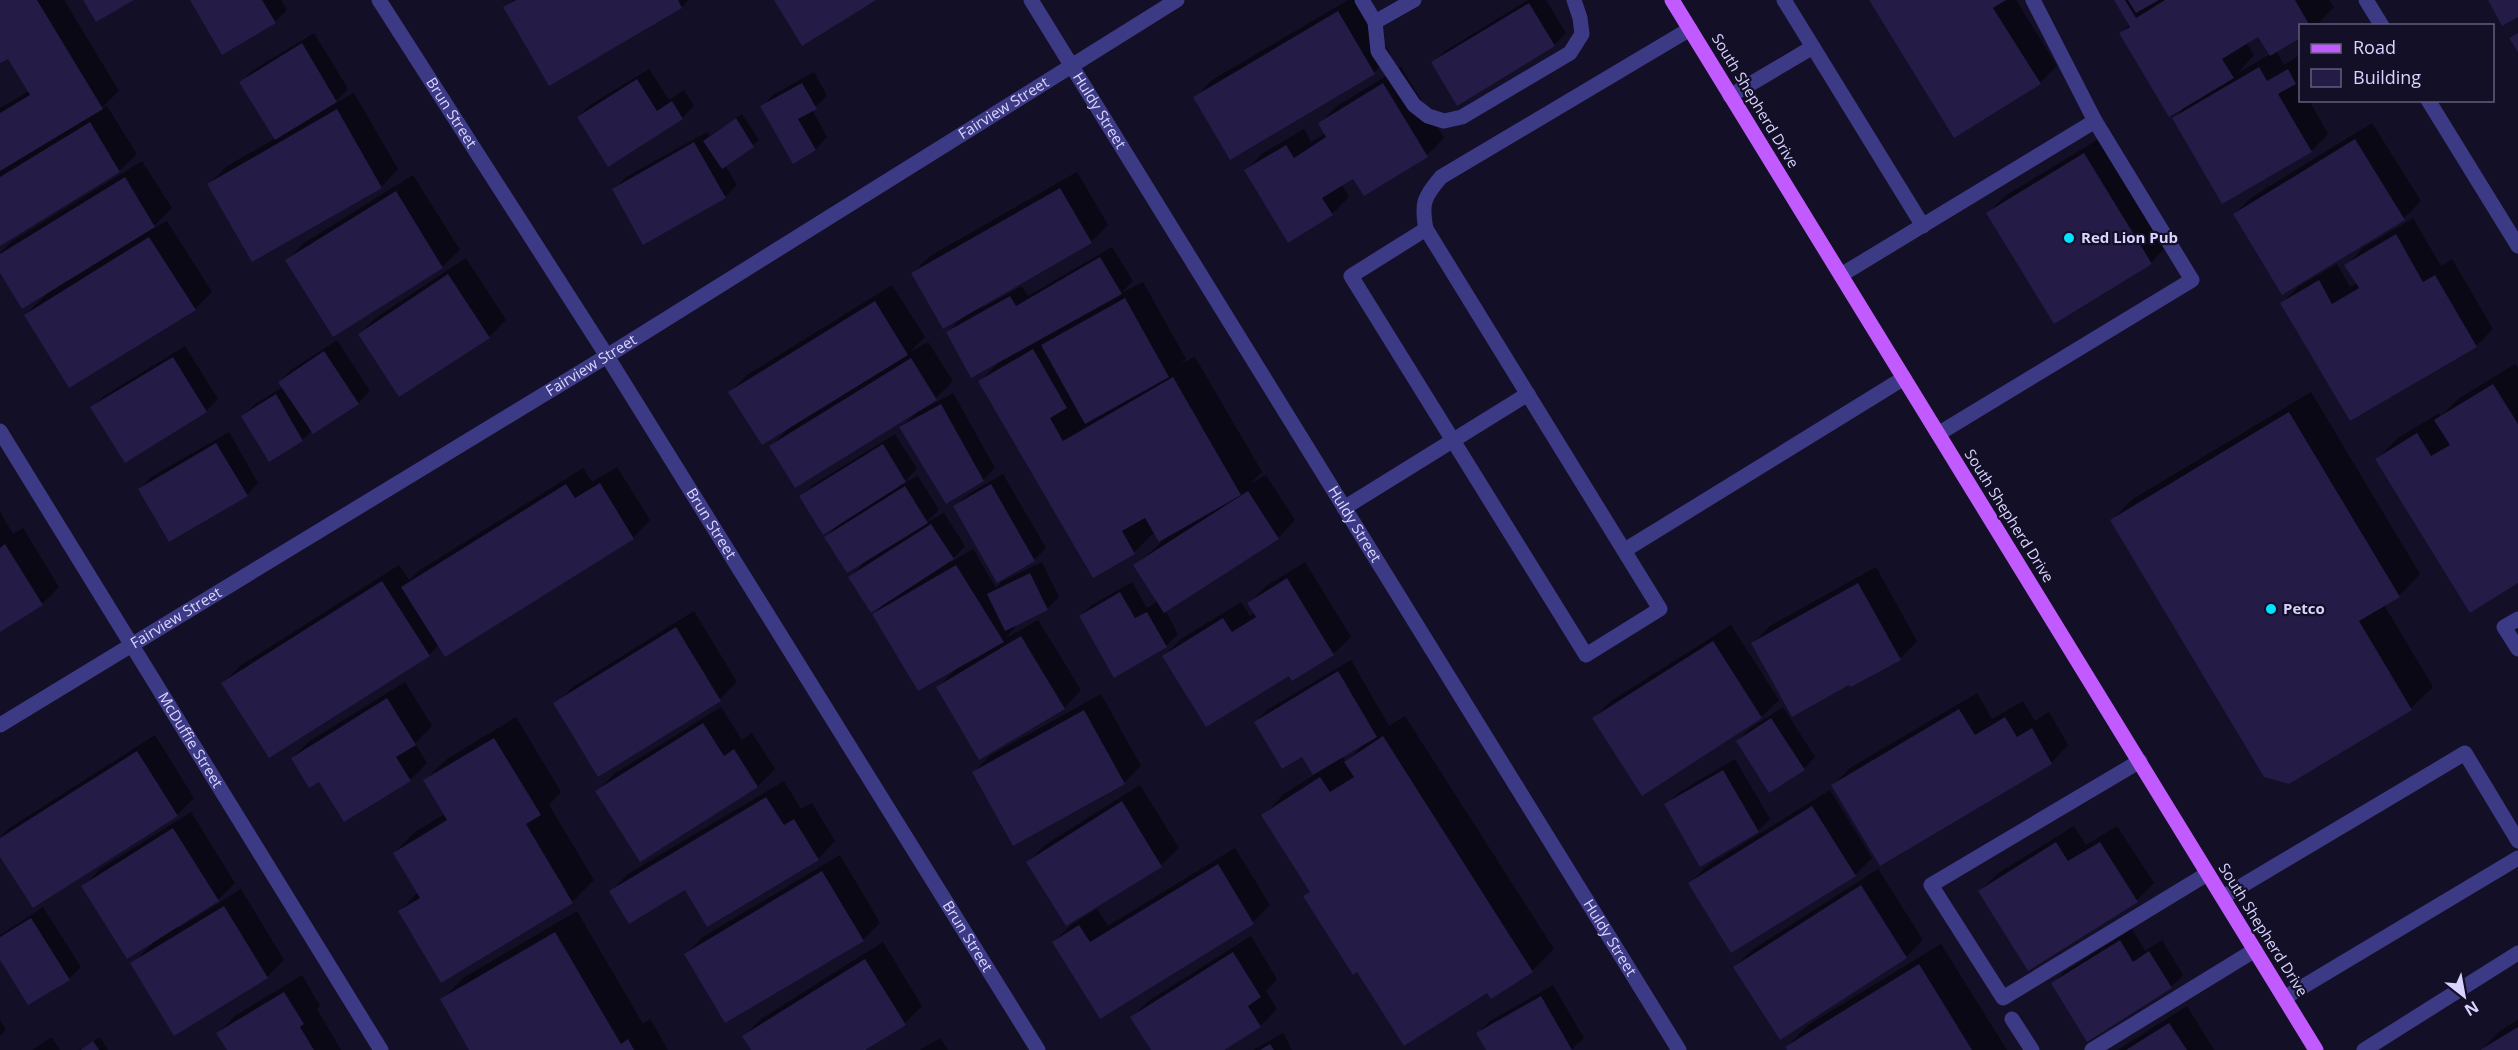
<svg xmlns="http://www.w3.org/2000/svg" width="2518" height="1050" viewBox="0 0 2518 1050" font-family="'Open Sans',sans-serif">
<rect width="100%" height="100%" fill="#130f26"/>
<path fill="#0007" fill-rule="evenodd" d="M0,0h64l55,91 -19,18 7,-3 30,48 -18,17 -119,73v-136l29,-17 -21,-34 -8,5z
M192,0h89l6,10 -12,12z
M513,0h175l-6,7 -133,77 -44,-76z
M1348,0h11l32,55 -17,18 -144,85 -35,-60 17,-18z
M1528,0h18l20,33 -12,12 -121,18 12,-12z
M1871,0h145l41,66 -17,17z
M2116,0h213l5,7 -18,19h-16v10l-24,15 8,14 16,-10v23l-3,3 3,6v13h9l19,34 -17,17 -137,-33 12,-12 -65,-73 9,-9zM2259,35l11,19 -33,20 17,-19 -8,-13z
M314,33l34,56 -16,16 22,-12 44,76 -17,18 -172,-3 17,-17 50,-29 -35,-56 12,-12z
M1401,67l43,71 -17,17 -74,22 -12,7 8,13 -17,17 -86,-44 17,-17 41,-24 7,13 15,-9 -6,-10 17,-17z
M649,69l20,31 15,-10 10,16 -12,12 -74,46 -30,-47 12,-12z
M814,72l13,24 -15,14 15,27 -11,12 -23,13 -31,-55 11,-12z
M742,114l17,26 -34,25 12,20 -12,12 -111,-8 12,-12 81,-45 2,4z
M2372,123l49,78 -17,17 -170,-4 18,-17z
M2102,137l66,108 -17,18 -96,59 -67,-109 17,-17z
M142,161l30,47 -21,21 16,-8 45,71 -17,17 -170,6 22,-21 -47,-24v-17l11,-11z
M1077,172l31,53 -17,17 -108,62 1,3 38,-21 6,10 84,-49 21,34 -12,12 22,-11 43,77 -6,5 15,-7 67,115 -12,12 16,-9 29,45 -17,18 -113,72 13,24 -12,12 -86,-30 12,-11 40,-23 15,26 11,-7 -23,-36 26,-22 -6,-11 -21,20 -41,24 -113,-195 20,-20 -52,-29 15,-15 -50,-44 17,-17z
M413,175l47,75 -18,17 -155,-7 17,-17z
M2413,218l28,48 11,-7 41,70 -17,17 -194,-43 17,-17 38,-22 13,23 7,-4 -11,-18 17,-17z
M466,258l40,62 -17,17 -130,-3 18,-17z
M892,285l33,52 -15,15 18,-10 25,39 -17,17 -17,11 1,2 33,-18 42,75 -12,12 -82,-52 15,-15 -145,33 17,-17 -58,-37 17,-17z
M337,340l33,51 -12,12 -46,27 -10,10 -33,20 -26,-44 12,-12 28,-17 -4,-5 12,-12z
M185,346l33,53 -12,12 -114,-3 12,-12z
M2515,364l3,4v214l-142,-122 22,-22 41,-25 2,3 17,-17z
M2311,392l109,182 -21,22 -15,9 49,82 -22,21 -122,74 -177,-262 21,-21z
M229,432l29,51 -11,12 -107,-6 11,-12z
M895,434l22,35 -15,15 16,-8 21,34 -14,13 19,-10 21,33 -16,17 24,-14 23,39 5,-6 41,-20 17,35 -12,12 -28,13 -13,16 32,-18 43,70 -17,18 -126,-21 18,-18 -82,-55 9,-9 -33,-28 17,-17 -41,-23 13,-13 -38,-27 12,-12z
M617,467l33,53 -17,18 -188,117 -6,-10 -10,10 -206,28 17,-17 159,-101 10,15 11,-10 163,-102 9,14z
M1003,474l43,74 -12,12 -79,-54 12,-11z
M0,512l13,22 10,-6 36,59 -17,17 -42,26z
M1305,562l46,75 -18,17 -40,25 -3,-5 -126,-18 17,-17 60,-37 9,14 5,-3 -6,-10 17,-17z
M1876,567l41,74 -17,18 -147,-16 17,-17z
M694,611l43,71 -17,17 -121,76 -44,-71 18,-17z
M1731,625l48,75 -18,17 -119,77 -48,-76 17,-17z
M1351,660l38,66 16,-10 149,233 -22,22 -44,20 -131,-21 -52,-73 6,-6 -48,-75 21,-22 30,-19 -11,-20 -47,-33 11,-12zM1362,746l-16,16 -4,-6z
M405,682l27,44 -17,17 12,20 -17,17h-91l-27,-22 18,-17z
M1977,693l15,26 31,-18 12,20 14,-9 19,33 -17,18 -218,22 17,-17z
M1101,694l40,72 -17,17 -150,-11 17,-17z
M721,707l21,33 10,-7 23,36 -17,17 -118,74 -43,-68 17,-18z
M1783,707l32,50 -11,12 -66,-28 11,-12z
M516,717l45,75 -12,13 45,75 -22,22 -131,79 -41,-70 18,-19 -24,-39 22,-22 29,-17 -20,-34 22,-21z
M155,735l39,63 -17,17 -144,91 -33,-52v-17l11,-10z
M1735,759l35,60 -14,14 -90,-28 12,-12z
M784,781l17,28 11,-6 23,38 -17,18 -132,29 -75,3 17,-17z
M1140,785l39,63 -18,17 -94,59 -39,-62 17,-17z
M1830,790l42,68 -17,17 -165,8 17,-17z
M191,812l44,71 -17,17 -41,26 2,2 62,-39 43,71 -17,17 -135,-13 22,-22 -71,-55 17,-18z
M2074,826l12,19 31,-19 37,57 -17,17 -157,-9 17,-17z
M1235,848l35,57 -17,17 -153,95 -46,-75 17,-17 26,-16 11,17z
M840,855l40,68 -17,17 -177,14 17,-17z
M1878,869l45,71 -17,17 -171,10 17,-17z
M43,907l38,60 -12,12 -69,-22v-22z
M577,911l66,113 7,-5 18,31h-197l-29,-50 21,-22z
M2132,929l13,22 17,-11 21,35 -12,12 -83,53 -35,-56 11,-12z
M1251,936l26,43 -11,12 11,18 -17,17 -39,24h-68l-21,-33 18,-17z
M883,942l39,64 -17,17 -43,27h-109l-9,-14 17,-17z
M1941,944l66,106h-218l-2,-3 21,-22z
M302,975l18,31 -3,3 24,41h-113l-10,-17 17,-17z
M1553,985l31,53 -13,12h-83l-10,-17 12,-12z
M2187,1006l27,44h-96z
M0,1020l6,10 -6,6z
M2518,1020v30h-37l19,-19z
M1283,1033l9,17h-39z
M52,1037l8,13h-28z
M100,1037l8,13h-29z
M940,1038l8,12h-28z"/>
<path fill="#241b47" d="M0,0h37l66,109 -103,62v-58l30,-18 -22,-36 -8,4z
M83,0h51l-38,22z
M190,0h72l14,23 -54,32z
M516,0h162l4,8 -133,78 -46,-79z
M774,0h102l-74,46z
M1869,0h137l-13,8 48,76 -87,54z
M2114,0h11l11,18 29,-18h130l15,26h-10v12l-30,18 -12,-19 -36,22 12,19 -65,39 -50,-84 11,-6z
M2128,0h31l-23,13z
M2488,0h30v17l-16,9z
M1529,3l26,43 -98,60 -26,-44z
M1338,11l37,63 -145,86 -37,-63z
M2518,33v19l-9,-14z
M302,43l35,59 -62,38 -36,-58z
M2259,67l8,14 21,-12 8,15 -18,10 34,58 -90,52 -50,-86z
M637,79l20,32 15,-10 11,18 -75,48 -31,-50z
M802,83l15,26 -19,10 18,31 -23,14 -33,-58z
M1383,83l45,74 -64,39 -11,-17 -31,19 11,17 -45,28 -44,-73 42,-25 8,13 32,-21 -8,-14z
M337,109l45,79 -130,74 -45,-78z
M736,118l18,29 -32,22 -19,-28z
M90,122l30,50 -120,74v-69z
M2355,139l50,81 -123,75 -49,-81z
M694,142l32,56 -83,47 -31,-56z
M2084,153l68,111 -98,60 -68,-111z
M125,177l30,50 -133,82 -22,-36v-19z
M1060,188l32,55 -149,86 -32,-56z
M396,191l47,77 -110,69 -48,-77z
M2396,234l27,48 12,-7 42,72 -127,74 -70,-118 39,-23 13,24 27,-16 -15,-23z
M149,237l47,73 -127,78 -45,-73z
M1100,257l22,37 -151,84 -25,-46 64,-36 6,10z
M448,274l42,64 -91,59 -41,-63z
M1125,298l44,79 -84,47 -44,-79z
M875,301l33,54 -146,90 -34,-53z
M1033,349l34,59 -17,10 13,23 110,-64 68,118 -82,47 -14,-24 -23,13 13,23 -42,24 -115,-197z
M324,351l35,53 -46,30 -35,-52z
M173,357l34,55 -82,51 -35,-56z
M911,358l26,42 -142,88 -26,-42z
M2493,384l25,40v159l-48,30 -95,-154 42,-26 14,23 19,-11 -16,-25z
M276,394l27,47 -34,21 -28,-46z
M941,404l43,77 -38,23 -47,-77z
M2289,412l111,185 -41,24 53,89 -123,74 -25,-7 -154,-257z
M216,443l32,53 -79,46 -31,-53z
M883,444l23,38 -83,53 -24,-39z
M600,483l34,56 -189,118 -44,-70 165,-103 9,14z
M991,484l44,77 -38,22 -44,-77z
M905,486l23,37 -81,50 -23,-36z
M1248,491l31,48 -115,74 -31,-48z
M931,524l23,35 -83,54 -23,-36z
M5,544l38,61 -43,27v-84z
M956,565l48,77 -86,49 -46,-77z
M1030,573l18,37 -43,21 -18,-37z
M1287,578l47,77 -42,26 -3,-5 -83,51 -44,-71 61,-38 9,14 24,-15 -9,-14z
M382,581l48,75 -161,102 -48,-75z
M1858,583l43,77 -50,27 -2,-2 -57,32 -41,-74z
M1120,592l15,26 12,-6 20,35 -53,31 -35,-62z
M676,627l45,74 -123,76 -45,-74z
M1021,636l44,73 -86,51 -43,-73z
M1713,641l49,77 -120,78 -50,-78z
M1338,671l39,66 -64,38 -11,-18 -20,12 -28,-47z
M387,698l29,47 -20,12 15,24 -67,41 -25,-40 -10,6 -18,-30z
M1959,709l16,26 30,-18 12,20 15,-9 20,36 -172,102 -49,-81z
M1084,710l41,74 -112,62 -41,-74z
M1771,718l34,52 -36,23 -33,-52z
M703,723l21,33 10,-7 24,38 -118,75 -45,-71z
M1383,736l150,236 -42,27 -4,-6 -83,53 -47,-74 -4,3 -50,-79 7,-4 -49,-77 59,-38 10,15 24,-15 -10,-15z
M494,738l47,77 -15,9 47,79 -132,80 -43,-72 22,-13 -27,-45 54,-33 -24,-40z
M137,751l41,65 -145,92 -33,-51v-19z
M1723,770l36,62 -59,35 -36,-63z
M766,797l18,28 10,-6 25,41 -112,67 -22,-37 -56,34 -20,-33z
M1122,801l40,66 -96,59 -40,-64z
M1812,806l44,70 -125,77 -43,-70z
M173,828l46,73 -92,58 -46,-73z
M2056,842l12,19 32,-19 38,60 -110,69 -50,-80z
M1218,864l36,60 -154,95 -48,-77 27,-17 11,17z
M822,871l42,70 -139,82 -41,-69z
M1861,885l46,73 -127,82 -47,-73z
M224,906l44,72 -94,58 -44,-73z
M31,918l39,62 -42,25 -28,-45v-23z
M555,932l66,112 7,-5 6,11h-165l-29,-51z
M2120,940l13,22 16,-11 23,37 -85,54 -36,-59z
M1233,952l28,45 -13,9 13,21 -37,23h-73l-21,-33z
M865,959l41,66 -41,25h-114l-9,-14z
M1919,964l53,86h-185l-2,-3z
M284,992l20,32 -4,3 14,23h-87l-11,-17z
M1541,996l31,54h-86l-10,-17z
M2169,1023l18,27h-61z
M2518,1027v23h-38z
M93,1041l6,9h-19z
M1270,1044l4,6h-14z"/>
<g fill="none" stroke-linecap="round" stroke-linejoin="round">
<g stroke="#3d3a85" stroke-width="15">
<path id="s1" d="M379,0l228,356 431,694"/>
<path id="s2" d="M1031,0l648,1050"/>
<path d="M1362,0l13,22 39,-22"/>
<path d="M1784,0l139,226"/>
<path d="M2366,0l16,26"/>
<path d="M1375,22l3,29 36,54 14,11 16,5 18,-4 108,-64 12,-19 -2,-16 -6,-18"/>
<path d="M1730,96l83,-49"/>
<path d="M2428,100l90,146"/>
<path d="M1426,229l234,380 -74,46 -235,-379z"/>
<path d="M1426,229c-5,-26 -2,-32 15,-52l249,-148"/>
<path d="M1841,275l254,-154"/>
<path id="s3" d="M0,431l381,619"/>
<path d="M1938,434l254,-154 -97,-159 -62,-121"/>
<path d="M1344,508l184,-114"/>
<path d="M1625,550l279,-172"/>
<path d="M2518,619l-14,8 14,22"/>
<path id="s4" d="M0,725l607,-369 570,-356"/>
<path d="M2140,761l-209,124 72,113 204,-124"/>
<path d="M2223,897l242,-144 53,88"/>
<path d="M2284,998l234,-140"/>
<path d="M2012,1019l20,31"/>
<path d="M2092,1050l163,-100"/>
<path d="M2364,1050l154,-97"/>
</g>
<path stroke="#c25bff" stroke-width="15" d="M1672,0l644,1050"/>
</g>
<g fill="#00e5ff" stroke="#130f26" stroke-width="2">
<circle cx="2069" cy="238" r="6"/>
<circle cx="2271" cy="609" r="6"/>
</g>
<g text-anchor="middle" stroke-width="4.5" stroke-linejoin="round" paint-order="stroke">
<g font-size="15" fill="#d9d4ff" stroke="#130f26">
<text transform="translate(1755 101) rotate(59)" y="5">South Shepherd Drive</text>
<text dy="5" stroke="none"><textPath href="#s4" startOffset="1178">Fairview Street</textPath></text>
<text dy="5" stroke="none"><textPath href="#s2" startOffset="130">Huldy Street</textPath></text>
<text dy="5" stroke="none"><textPath href="#s1" startOffset="134">Brun Street</textPath></text>
<text dy="5" stroke="none"><textPath href="#s4" startOffset="692">Fairview Street</textPath></text>
<text transform="translate(2009 516) rotate(58)" y="5">South Shepherd Drive</text>
<text dy="5" stroke="none"><textPath href="#s1" startOffset="620">Brun Street</textPath></text>
<text dy="5" stroke="none"><textPath href="#s2" startOffset="616">Huldy Street</textPath></text>
<text dy="5" stroke="none"><textPath href="#s4" startOffset="206">Fairview Street</textPath></text>
<text dy="5" stroke="none"><textPath href="#s3" startOffset="363">McDuffie Street</textPath></text>
<text transform="translate(2263 930) rotate(58)" y="5">South Shepherd Drive</text>
<text dy="5" stroke="none"><textPath href="#s1" startOffset="1106">Brun Street</textPath></text>
<text dy="5" stroke="none"><textPath href="#s2" startOffset="1102">Huldy Street</textPath></text>
</g>
<g font-size="15" font-weight="bold" fill="#d9d4ff" stroke="#130f26" text-anchor="start">
<text x="2081" y="243">Red Lion Pub</text>
<text x="2283" y="614">Petco</text>
</g>
</g>
<rect x="2299" y="24" width="195" height="78" fill="#130f26" stroke="#625e7d" stroke-width="1.5"/>
<rect x="2311" y="44" width="30" height="9" fill="#c25bff" stroke="#625e7d" stroke-width="1.5"/>
<text x="2353" y="54" font-size="18" fill="#d9d4ff">Road</text>
<rect x="2311" y="69" width="30" height="18" fill="#241b47" stroke="#625e7d" stroke-width="1.5"/>
<text x="2353" y="84" font-size="18" fill="#d9d4ff">Building</text>
<g transform="translate(2464 996) rotate(149)" stroke="#130f26" stroke-width="4.5" paint-order="stroke">
<path d="M0-4.5L10 22L0 15L-10 22Z" fill="#d9d4ff"/>
<text y="-9" font-size="16" font-weight="bold" text-anchor="middle" fill="#d9d4ff">N</text>
</g>
</svg>
